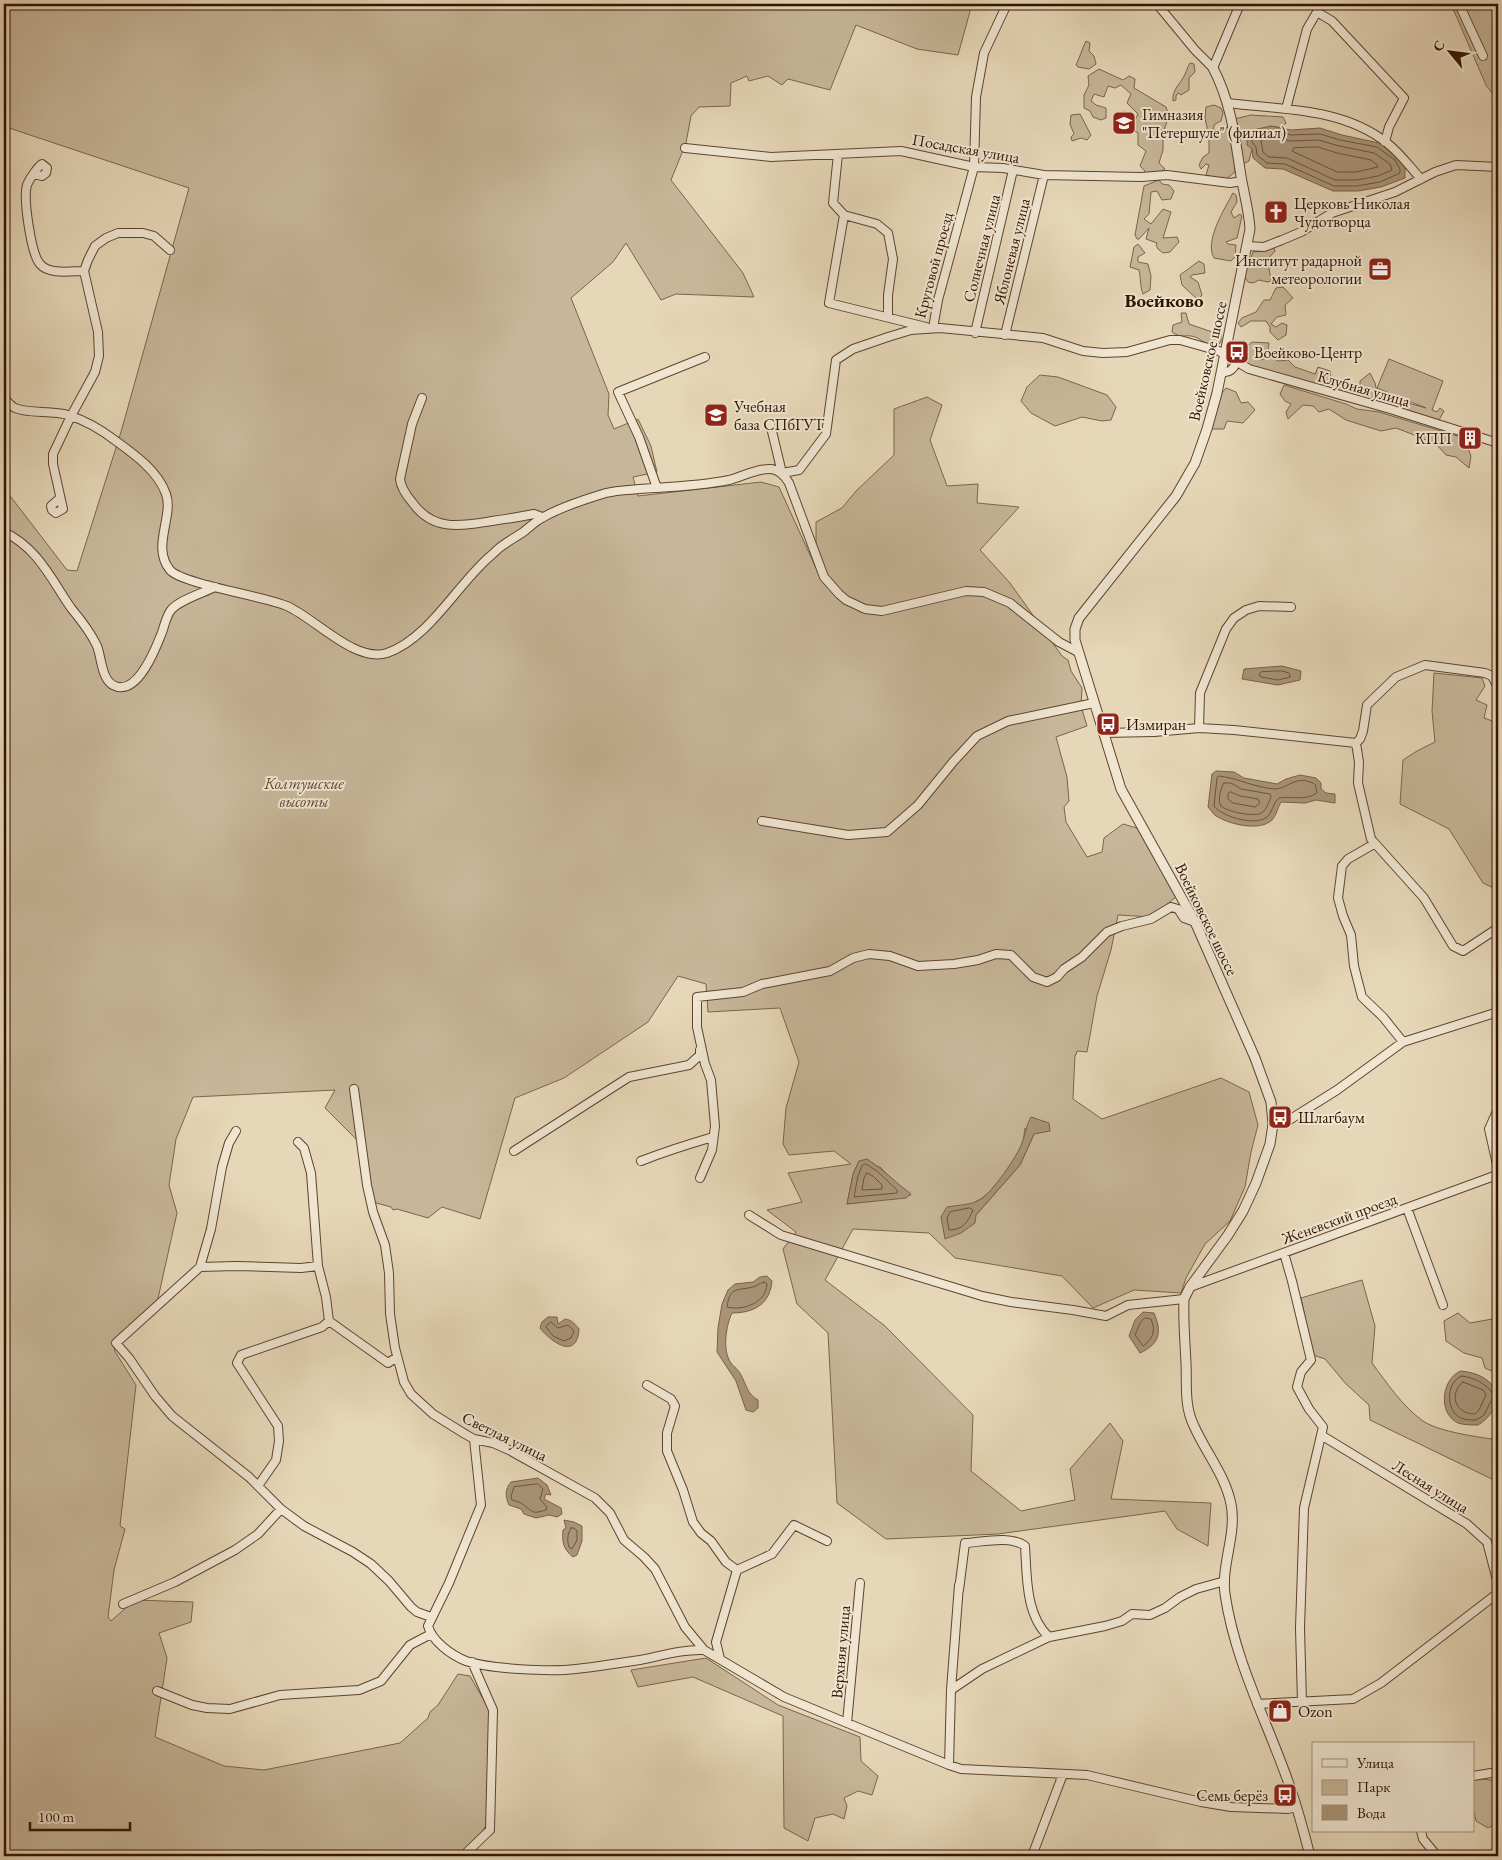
<svg xmlns="http://www.w3.org/2000/svg" width="1502" height="1860" viewBox="0 0 1502 1860" font-family="'EB Garamond',serif">
<rect width="100%" height="100%" fill="#e6d7b8"/>
<filter id="stains"><feTurbulence type="fractalNoise" baseFrequency=".004" numOctaves="4"/><feColorMatrix values="0 0 0 0 .2 0 0 0 0 .09 0 0 0 0 .02 0 0 0 .5 -.17"/></filter>
<radialGradient id="worn" r=".72"><stop offset=".6" stop-color="#630" stop-opacity="0"/><stop offset="1" stop-color="#630" stop-opacity=".3"/></radialGradient>
<path fill="#c7b699" stroke="#7c644c" fill-rule="evenodd" d="M4,4h968l-14,51 -41,-6 -61,-24 -26,65 -42,-11 -6,6 -14,-9 -19,5 -2,-5 -16,7 -1,23 -31,1 -8,9 -5,27 -15,37 72,93 11,24 -78,-3 -15,6 -35,-57 -13,19 -42,36 38,96 -1,21 6,14 24,-10 13,27 6,26 -24,5 5,19 123,-14 18,5 37,81v-46l26,-14 14,-17 38,-36v-46l33,-12 15,8 -12,35 17,46 31,-2 -1,19 42,4 -39,43 30,33 52,73 6,4 3,11 11,17 -1,18 6,20 -31,11 11,40 2,24 -5,6 2,15 21,35 15,-5 2,-14 19,-14 14,4 40,68 -25,21 -34,-2 -7,35 -14,46 -10,56 -10,-1 -1,4h-1l-2,44 29,20 119,-41 28,14 9,33 -7,27 -6,35 -15,34 -25,23 -19,34 -5,15 -47,-3 -41,18 -31,-32 -107,-18 -26,-25 -76,-4 -28,51 60,46 88,89 -2,56 50,40 54,-11 -5,-31 40,-46 13,18 -12,58 100,4 -3,43 -31,-17 -12,-18 -167,23 -112,5 -49,-36 -9,-170 -31,-29 -14,-55 13,-17 -29,-22 35,-8 -14,-29 63,-9 -17,-13 -45,4 -6,-11 3,-36 13,-46 -19,-54 -72,4 -2,-28 -28,-8 -30,46 -84,56 -49,20 -35,121 -38,-12 -14,11 -31,-9 -4,1 -2,-3 -22,-6 -11,-60 -33,-33 10,-18 -142,7 -17,42 -7,46 8,28 -22,99 -41,38 22,35 -16,141 5,3 -11,41 -6,47 3,4 24,-21 58,2 -2,20 -32,11 8,25 -12,79 69,29 40,4 136,-27 28,-25 2,-6 8,-7 20,-31 12,2 20,35 -3,113 -14,22 -14,10h-455v-1368l63,82 10,1 44,-139 68,-244 -180,-60 -5,17zM1025,1128l9,6 -14,31 -44,50 -1,-13c17,-7 40,-41 47,-58 2,-5 2,-11 3,-16zM859,1161l21,6 14,14 17,14 -64,9 6,-30z
M1451,4h47v97l-12,-16z
M1086,41l4,2 -1,8 5,5 2,8 -7,5 -11,-2 -2,-2c4,-8 6,-16 10,-24z
M1190,63l4,1 1,8 -6,6v12l-8,5 -3,-2 -2,3v4l-3,1c-1,-10 5,-15 10,-23 3,-5 4,-10 7,-15z
M1099,69l24,11 6,-4 6,3 -1,9 32,19 3,9 -6,17v17l-4,13 6,6 -7,4 -14,1 1,-3 -5,-5 6,-15 -8,-6v-12l-14,-8 -7,-10 7,-4 7,7h5l2,-4 -11,-11 4,-9 -10,-9 -6,3 -7,-2 -4,11 -10,-3 -3,7 5,4 10,3v10l-5,2 -8,-3 -3,-6 -6,-3v-13l5,-10 -1,-9z
M1214,105l7,3 2,5 -2,8 -6,3 -2,5 7,2 8,-4 2,-7 21,-5 32,2 3,6 -4,5 -11,-2 -19,23 -3,12 -14,7v4l-10,8 -19,-5 3,-10 -3,-1 -5,5 -2,-4 4,-8 6,-4v-16l-4,-19 1,-11z
M1080,114l11,21 -4,5 -6,-2 -9,3 -1,-4 3,-3 -4,-10 1,-9z
M1159,180l3,4 7,1 5,6 -3,8 -9,1 -5,-9 -6,1 -2,22 -5,5 7,5 12,-15 8,3 -8,26 14,-1 2,5 -9,10 -7,1 -5,-4 -2,-4 1,-2 -11,-4 3,-11 -10,11h-2l-2,-4 9,-49z
M1233,193l3,2 1,7 -6,10 3,6 6,-4 2,2 -5,22 -11,4 2,2 8,1 -1,12 -4,4 -17,-3c-10,-17 11,-50 19,-65z
M1138,244l7,9 -7,4v5l10,2 3,12 -1,14 -7,4c-3,-6 -2,-16 -4,-24l-9,-3 4,-20z
M1274,248l1,3 -11,12 5,5 2,13 -3,1 -9,-2 -6,3 -5,-1 -4,-6 9,-24 11,-1z
M1199,261l5,3 1,9 -13,2 -2,2 8,5 4,13 -4,5 -16,-15 -2,-10z
M1283,287l10,11 -8,7 1,10 -9,2 -6,7 5,3 6,-4 5,2 -1,10 -8,5 -8,-8v-5l-4,-6h-15l-10,6 -3,-4 4,-5 14,-6 8,-12h6l6,-12z
M1181,313h5l3,11 32,11v7l-4,4c-13,0 -16,-9 -26,-10 -9,-1 -10,2 -19,-4l1,-7 9,-3z
M1252,342l17,1 -1,7 -8,7 1,3 8,-3 10,4 9,-1 7,7 20,7 3,-7 12,4 1,6 29,10v-6l10,-8 5,10 2,9 8,1 9,6 32,9 -49,-20 12,-29 54,22 -11,29 5,2 3,-4 4,3 -5,9c-18,-6 -40,-5 -54,-18l-10,1 -83,-23 -52,-18 1,-10z
M1040,375l18,2 49,18 9,12 -5,13 -9,1 -20,-4 -27,9 -24,-13 -10,-12 6,-14z
M1284,385l62,19 11,5 22,3 85,26 7,18 -2,12 -13,-11 -10,-2 -9,-10 -20,-9 -21,-8 -15,3 -35,-11 -17,-11 -10,3 -6,-6 -10,-1 -15,14 -2,-7 5,-8 -6,-3 -5,-7z
M1226,388l10,4 5,11 7,-1 7,8 -12,13 -16,-2 -3,8h-13l7,-31z
M1434,673l48,5 3,8 -9,14 11,5 -3,13 14,5v19l-3,23 3,3v122l-15,-7 -34,-54 -49,-25 3,-44 14,-9 18,-9 -3,-31z
M1362,1280l13,46 -3,37c15,20 30,43 51,58 16,11 56,16 75,19v42l-128,-62 -1,-15 -23,-21 -21,-25 -12,-4 -12,-57z
M1458,1313l12,10 28,-5v56l-13,-6 -3,-10 -18,-5 -18,-12 -2,-20z
M706,1658l72,47 82,32 1,24 17,15 -6,19 -14,-4 -14,7 3,8 -3,13 -11,-5 -18,4 -7,23 -24,-13 -1,-112 -90,-39 -55,10 -7,-17z
M1475,1778l23,3v42l-10,5 -12,-7 -3,-13v-29z"/>
<path fill="#a99479" stroke="#796049" d="M1271,126l20,4 29,-2 22,7 37,8 20,14 6,11v10l-24,9 -23,4h-25l-50,-22 -18,-1 -12,-10 -1,-9 -5,-4v-11l6,-4z
M1282,666l19,5 -1,9 -22,5 -36,-6 2,-10z
M1216,771l18,1 10,6 33,6 9,-5 14,-4 16,3 5,5v6l5,4 9,1v9l-19,-3 -11,3 -24,-1c-3,5 -5,14 -9,18 -13,12 -43,4 -56,-4 -3,-2 -5,-6 -8,-9l4,-33z
M1031,1117l18,6 1,8 -16,3 -14,31 -44,50 -1,8 -14,10 -16,6 -4,-22 6,-10c11,-2 25,-2 34,-8 11,-6 37,-44 41,-56 4,-10 3,-15 9,-26z
M867,1159c16,10 29,24 44,35l-5,4 -59,6 6,-30 6,-13z
M767,1276l5,5c-2,23 -18,32 -40,32 -6,12 -10,38 -1,50 3,4 7,6 10,12 6,11 6,19 17,25v8l-5,4 -7,-2 -10,-29 -19,-29 1,-24 4,-24 6,-14 7,-6 18,-2 7,-5z
M1143,1312l11,1c8,19 6,31 -14,40l-11,-17 6,-16z
M548,1317h9l1,7 7,-5c7,1 10,5 14,10 -2,32 -28,13 -39,-1l2,-6z
M1461,1371c17,2 28,7 37,22 -2,14 -8,25 -20,32 -7,0 -14,0 -20,-2 -21,-10 -16,-45 3,-52z
M538,1478l9,7 4,10 -5,-1 -2,5 17,9 1,6 -5,3 -8,-2 -13,3 -12,-4 -3,-5 -12,-4c-4,-9 -4,-16 2,-23z
M564,1520l10,2 8,4v15l-5,14 -4,2c-10,-8 -11,-15 -10,-27l3,-2z"/>
<g fill="none" stroke-linecap="round" stroke-linejoin="round">
<path stroke="#6e533c" stroke-width="1" d="M1272,131l19,4 29,-1 20,6 37,7 18,13 5,9v4l-20,9 -23,4h-23l-49,-22 -18,-1 -10,-8 -1,-8 -4,-5v-5z
M1272,137l19,4 28,-1 20,6 35,7 16,11 2,6 -14,6 -21,4h-22l-48,-22 -18,-1 -6,-5 -2,-11z
M1318,147l19,6 34,7 6,5 1,2 -22,5h-19l-45,-21 2,-3z
M1282,671l7,2 1,4 -12,3 -17,-3 -2,-2 2,-3z
M1219,776c19,2 37,12 56,13 12,0 20,-14 38,-6 4,2 3,6 4,10 -11,8 -25,3 -38,5 -6,5 -6,12 -10,17 -10,13 -47,2 -55,-9l3,-28z
M1224,783h7l10,6 29,5 1,3c-2,4 -4,11 -8,15 -6,6 -36,0 -42,-6 -4,-5 0,-19 3,-23z
M1231,792l9,4 18,3 2,4 -5,4 -22,-4 -5,-4v-5z
M866,1164l11,7 20,19v3l-43,4 4,-21 4,-10z
M867,1173l6,3 9,9v4l-20,1 2,-12z
M970,1208l3,2c-5,12 -10,20 -24,20l-2,-12 3,-6z
M764,1282l3,2c-1,19 -24,27 -40,23 3,-21 10,-16 26,-20 4,-1 7,-4 11,-5z
M1145,1318l6,1c5,12 2,20 -8,27l-8,-11 5,-12z
M551,1322l7,6 10,-3 6,6 -3,7 -7,3 -11,-5 -7,-9z
M1462,1376c14,2 24,8 32,19l-10,20 -8,5c-5,0 -11,0 -15,-2 -16,-7 -15,-37 1,-42z
M1463,1382l20,8 3,5 -7,15 -4,4c-21,0 -26,-21 -12,-32z
M538,1484l5,5 -3,10 7,8 -1,3c-14,4 -12,3 -22,-5 -3,-3 -9,-4 -12,-5l-1,-4 3,-9z
M571,1528h3l3,3v9l-5,9 -3,-2c-2,-7 -2,-12 2,-19z"/>
<g stroke="#5f432e" stroke-width="10">
<path id="minor" d="M1157,4l38,46 18,18 27,-64
M1459,4l24,52
M1228,103c53,7 114,4 159,40 13,10 23,24 34,36
M1286,109l21,-80 10,-17 15,9 72,77 -15,29 -4,15
M685,148l86,9 130,-6 73,16 29,1 41,7 97,2 26,-2 63,8 12,-2
M838,154l-5,49 11,12 -15,88 97,24
M34,174l8,2 4,-3 1,-5 -5,-4c-4,2 -13,16 -15,21 -4,13 4,69 13,79 9,11 31,7 44,7
M844,215l33,9 11,9 5,26 -5,36v22
M1247,246l17,1 18,-7 19,-8 31,-19 63,-21 40,-20 21,-7 42,2
M933,328l5,-28 36,-133 2,-70 8,-44 23,-49
M975,333l38,-163
M1005,335l39,-160
M1222,372c7,1 11,-2 14,-9
M4,398c3,3 7,8 11,10 13,6 37,2 53,7 16,5 35,16 48,26 18,13 42,30 50,53 8,22 -15,53 4,76 12,14 94,26 117,36 29,13 68,57 100,47 38,-13 65,-59 93,-87 5,-6 12,-11 18,-17 7,-6 16,-11 24,-16 7,-5 12,-11 20,-15 18,-11 44,-19 64,-25 11,-3 23,-3 34,-4 29,-2 60,-3 89,-9 13,-3 28,-12 42,-11 9,1 14,7 18,14l35,94 15,17 7,6 19,9 17,2 84,-20 18,1 26,11 49,39 19,10
M422,398l-10,26 -12,55c1,9 6,16 12,23 21,30 49,24 80,19 14,-2 28,-4 42,-7l8,3
M770,423l12,50
M782,473l17,-3 27,-36 10,-74 17,-11 35,-12 23,-7 29,-2 103,10 40,13 20,2 24,-1 43,-12h10l39,11 30,18 141,40 108,34
M657,488l-18,-51 -21,-45 87,-35
M60,498l-9,8 1,4 4,3 7,-4 -10,-45v-10l18,-38 24,-44 4,-16 -1,-24 -14,-61 4,-11 7,-14 11,-8 12,-5h25l11,3 16,14
M4,532c34,16 47,47 67,76 10,12 19,23 26,38 5,12 4,38 21,41 21,4 37,-37 43,-52 3,-7 5,-19 10,-25 8,-10 32,-17 44,-23
M1199,728l1,-35 26,-64 8,-11 12,-8 13,-4 32,1
M1103,733l51,-1 45,-4 35,2 122,13 4,-4 3,-8 4,-26 29,-28 29,-12 60,8 7,3 6,11
M1356,743l3,19 -1,21 13,56 53,59 29,48 10,5 35,-23
M762,821l86,14 39,-3 31,-27 35,-43 24,-26 31,-15 86,-18
M1374,844l-26,15 -6,7 -4,32 5,18 8,19 3,31 8,31 21,20 20,25
M354,1089l13,96 6,27 12,33 4,28 1,41 5,34 9,34 7,12 22,20 32,20 9,5 19,4 16,7 86,48 15,15 14,27 20,17 11,12 30,58 19,23
M1498,1109l-9,20 9,40
M1273,1124l13,-2 51,-32 66,-48 95,-30
M236,1131l-7,12 -7,24 -11,62 -11,38 -84,76 13,15 26,38 17,20 77,61 32,32 23,17 49,26 18,12 18,17 22,26 6,5 14,5
M514,1151l115,-74 60,-12 11,-10v-5
M641,1161c23,-9 48,-17 72,-24
M700,1178l12,-28 3,-24 -4,-46 -6,-16 -8,-37v-30l46,-5 19,-8 68,-13 23,-13 16,-4 21,2 28,10 36,-2 24,-4 18,-6 15,1 22,22 14,5 10,-5 7,-8 18,-12 25,-25 15,-6 29,-7 20,-12 7,2 6,9 11,4
M1407,1208l36,97
M749,1215l32,20 201,61 29,6 62,8 33,6 22,-11 56,-6
M1284,1253l8,28 19,79 -10,12 -4,15 12,22 14,18 -19,81 -4,120 2,74
M200,1267l36,-1 65,2 17,-2
M1190,1287l296,-108 8,-3 4,2
M329,1321l59,42 9,-6
M647,1385l24,14 4,7 -8,27v18l16,39 10,32 8,11 10,8 15,21 11,8
M1321,1435l146,89 20,18 11,42
M474,1439l7,66 -32,78 -21,43c4,15 23,29 38,35 24,8 84,11 110,8 21,-2 43,-6 64,-9 21,-4 42,-11 64,-10l80,47 165,68 12,4 126,6 114,27 30,5 57,2 8,-2
M258,1486l18,-26 3,-19 -1,-15 -41,-63 4,-8 81,-28 7,-6 -3,-24 -8,-31 -7,-93 -7,-25 -6,-6
M737,1570l35,-16 22,-29 33,16
M959,1590l6,-47c18,-1 45,-8 60,3 2,29 0,69 24,91
M123,1604l52,-22 60,-32 23,-16 23,-25
M720,1659l-4,-17 21,-72
M951,1690l31,-21 67,-32 56,-11 17,-5 10,-7 18,1 15,-7 15,-11 16,-8 29,-8
M157,1691l35,14 15,3 23,1 50,-14 79,-5 22,-9 29,-36 21,-11
M1257,1704l96,-5 28,-16 117,-90
M847,1723l13,-140
M949,1765l2,-75 8,-105
M1473,1776l18,-3 7,1
M1421,1831l2,8 14,17
M463,1856l27,-26 3,-120 -21,-48
M1032,1856l31,-82"/>
</g>
<g stroke="#5f432e" stroke-width="11">
<path id="tertiary" d="M1213,68c18,34 22,70 28,108 3,18 8,35 9,53l-33,164 -10,36 -12,34 -19,33 -97,122 -4,11v11l46,149 74,133 60,136 16,44 2,22 -3,20 -14,39 -13,28 -15,24 -38,52 -6,12c-1,21 1,42 2,64 1,21 -2,43 8,63 12,27 31,49 37,78 6,30 -10,60 -6,90 10,68 42,127 64,190 8,23 15,48 21,72"/>
</g>
<use href="#minor" stroke="#efe5d1" stroke-width="8"/>
<use href="#tertiary" stroke="#efe5d1" stroke-width="9"/>
</g>
<defs>
<g id="school-square" transform="scale(1.25)"><rect x="-9" y="-9" width="18" height="18" rx="4" fill="#8f2418" stroke="#efe5d1"/><path d="M0-5L7-2L0 1L-7-2ZM-4 1L0 2.5L4 1V4Q0 6-4 4Z" fill="#fff"/></g>
<g id="church-square" transform="scale(1.25)"><rect x="-9" y="-9" width="18" height="18" rx="4" fill="#8f2418" stroke="#efe5d1"/><path d="M-1.2-6h2.4v3.5h3.3v2.4h-3.3V6h-2.4V-.1h-3.3v-2.4h3.3Z" fill="#fff"/></g>
<g id="office-square" transform="scale(1.25)"><rect x="-9" y="-9" width="18" height="18" rx="4" fill="#8f2418" stroke="#efe5d1"/><path d="M-6-3h4V-5.5h4V-3h4V5H-6ZM-1-4.5V-3h2v-1.5ZM-6 0V1H6V0Z" fill="#fff"/></g>
<g id="bus-square" transform="scale(1.25)"><rect x="-9" y="-9" width="18" height="18" rx="4" fill="#8f2418" stroke="#efe5d1"/><path d="M-5-6H5V4H4V6H2V4H-2V6H-4V4H-5ZM-3.5-4V0h7V-4ZM-3.5 1.2v1.5H-2V1.2ZM2 1.2v1.5H3.5V1.2Z" fill="#fff"/></g>
<g id="university-square" transform="scale(1.25)"><rect x="-9" y="-9" width="18" height="18" rx="4" fill="#8f2418" stroke="#efe5d1"/><path d="M0-5L7-2L0 1L-7-2ZM-4 1L0 2.5L4 1V4Q0 6-4 4Z" fill="#fff"/></g>
<g id="building-square" transform="scale(1.25)"><rect x="-9" y="-9" width="18" height="18" rx="4" fill="#8f2418" stroke="#efe5d1"/><path d="M-4-6H4V6H1V3H-1V6H-4ZM-2.5-4.3h1.7v1.8h-1.7ZM.8-4.3h1.7v1.8H.8ZM-2.5-1h1.7V.8h-1.7ZM.8-1h1.7V.8H.8Z" fill="#fff"/></g>
<g id="shop-square" transform="scale(1.25)"><rect x="-9" y="-9" width="18" height="18" rx="4" fill="#8f2418" stroke="#efe5d1"/><path d="M-5-2.5h2.3a2.7 3.5 0 0 1 5.4 0H5L5.5 6h-11ZM-1.5-2.5h3a1.5 2.3 0 0 0-3 0Z" fill="#fff"/></g>
</defs>
<g fill-rule="evenodd">
<use href="#school-square" x="1124" y="123"/>
<use href="#church-square" x="1276" y="212"/>
<use href="#office-square" x="1380" y="269"/>
<use href="#bus-square" x="1237" y="352"/>
<use href="#university-square" x="716" y="415"/>
<use href="#building-square" x="1470" y="438"/>
<use href="#bus-square" x="1108" y="724"/>
<use href="#bus-square" x="1280" y="1117"/>
<use href="#shop-square" x="1280" y="1711"/>
<use href="#bus-square" x="1285" y="1795"/>
</g>
<g text-anchor="middle" stroke-width="4" stroke-linejoin="round" paint-order="stroke">
<g font-size="16" fill="#321200" stroke="#efe5d1" text-anchor="start">
<text x="1142" y="120">Гимназия<tspan x="1142" dy="18">"Петершуле" (филиал)</tspan></text>
<text x="1294" y="209">Церковь Николая<tspan x="1294" dy="18">Чудотворца</tspan></text>
<text x="1362" y="266" text-anchor="end">Институт радарной<tspan x="1362" dy="18">метеорологии</tspan></text>
<text x="1254" y="358">Воейково-Центр</text>
<text x="734" y="412">Учебная<tspan x="734" dy="18">база СПбГУТ</tspan></text>
<text x="1452" y="444" text-anchor="end">КПП</text>
<text x="1126" y="730">Измиран</text>
<text x="1298" y="1123">Шлагбаум</text>
<text x="1298" y="1717">Ozon</text>
<text x="1268" y="1801" text-anchor="end">Семь берёз</text>
</g>
<g font-size="16" fill="#321200" stroke="#efe5d1">
<text transform="translate(966 148) rotate(10)" y="6">Посадская улица</text>
<text transform="translate(981 248) rotate(-76)" y="6">Солнечная улица</text>
<text transform="translate(1011 251) rotate(-76)" y="6">Яблоневая улица</text>
<text transform="translate(933 265) rotate(-75)" y="6">Круговой проезд</text>
<text transform="translate(1207 361) rotate(-77)" y="6">Воейковское шоссе</text>
<text transform="translate(1364 388) rotate(16)" y="6">Клубная улица</text>
<text transform="translate(1207 919) rotate(64)" y="6">Воейковское шоссе</text>
<text transform="translate(1339 1218) rotate(-20)" y="6">Женевский проезд</text>
<text transform="translate(505 1436) rotate(26)" y="6">Светлая улица</text>
<text transform="translate(1431 1486) rotate(32)" y="6">Лесная улица</text>
<text transform="translate(840 1652) rotate(-85)" y="6">Верхняя улица</text>
</g>
<g font-size="16" font-style="italic" fill="#5f432e" stroke="#efe5d1">
<text x="304" y="789">Колтушские<tspan x="304" dy="18">высоты</tspan></text>
</g>
<g font-size="19" font-weight="bold" fill="#321200" stroke="#efe5d1">
<text x="1164" y="307">Воейково</text>
</g>
</g>
<rect width="1502" height="1860" fill="none" stroke="#e6d7b8" stroke-width="20"/>
<rect x="5" y="5" width="1492" height="1850" fill="none" stroke="#321200" stroke-width="2.5"/>
<rect x="10" y="10" width="1482" height="1840" fill="none" stroke="#321200"/>
<rect x="1312" y="1742" width="162" height="90" fill="#efe5d1" stroke="#a3917d"/>
<rect x="1322" y="1759" width="25" height="8" fill="#efe5d1" stroke="#a3917d"/>
<text x="1357" y="1768" font-size="15" fill="#321200">Улица</text>
<rect x="1322" y="1780" width="25" height="15" fill="#c7b699" stroke="#a3917d"/>
<text x="1357" y="1792" font-size="15" fill="#321200">Парк</text>
<rect x="1322" y="1805" width="25" height="15" fill="#a99479" stroke="#a3917d"/>
<text x="1357" y="1818" font-size="15" fill="#321200">Вода</text>
<g transform="translate(1450 52) rotate(299)" stroke="#efe5d1" stroke-width="4" paint-order="stroke">
<path d="M0-4L9 19L0 12L-9 19Z" fill="#321200"/>
<text y="-8" font-size="14" font-weight="bold" text-anchor="middle" fill="#321200">С</text>
</g>
<path d="M30 1822v8h100v-8" fill="none" stroke="#321200" stroke-width="2.5"/>
<text x="38" y="1822" font-size="15" fill="#321200" stroke="#efe5d1" stroke-width="4" paint-order="stroke">100 m</text>
<rect width="100%" height="100%" filter="url(#stains)"/>
<rect width="100%" height="100%" fill="url(#worn)"/>
</svg>
